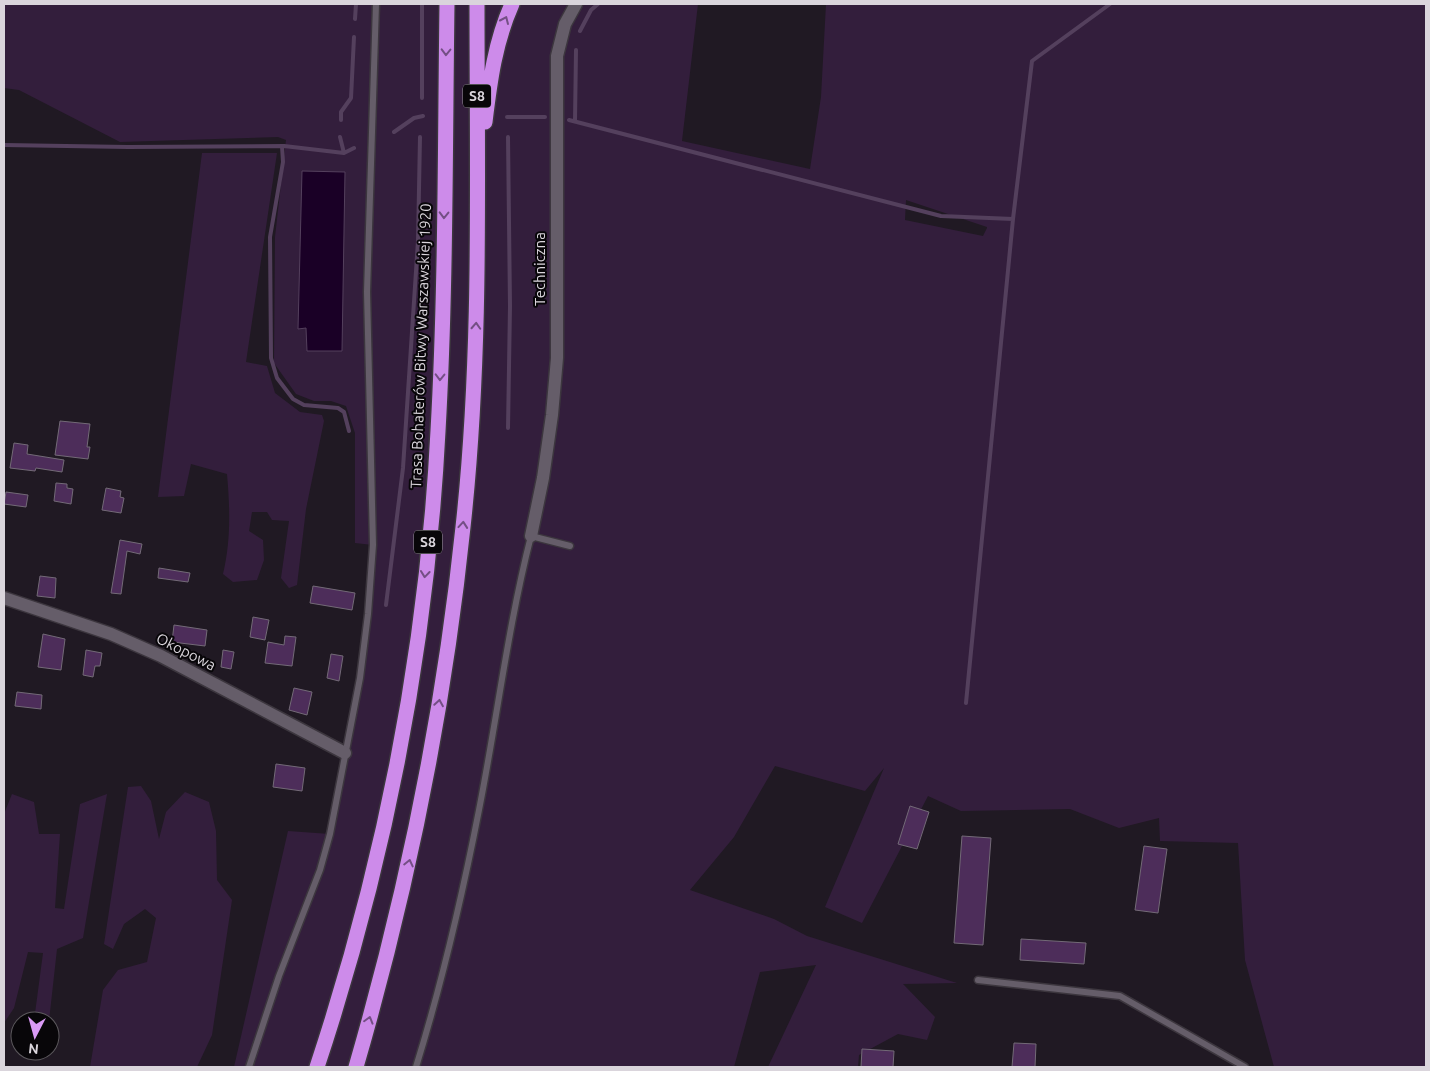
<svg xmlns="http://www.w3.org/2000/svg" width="1430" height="1071" viewBox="0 0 1430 1071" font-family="Ubuntu,sans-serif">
<rect width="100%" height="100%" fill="#201923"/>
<path fill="#331e3c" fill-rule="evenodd" d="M4,4h694l-16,137 128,28 11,-72 5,-93h600v1063h-152l-29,-107 -7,-117 -78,-2 -1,-23 -40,10 -49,-19 -109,2 -33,-15 -66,127 -37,-16 59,-139 -19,23 -90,-25 -41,71 -44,53 84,29 33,17 150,47 -54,1 32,33 -8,23 -29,-6 -39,21 -1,12h-90l48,-102 -56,7 -26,95h-500l54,-236 42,3 30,-156 13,-133 -18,-2v-110l-9,-27 -15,-5h-17l-18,-7 -22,-31 1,-126 11,-97 -8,-3 -158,5 -101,-52 -15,-2zM906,200l81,27v1l-4,8 -78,-16z
M202,153h75l-31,209 21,4 8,27 25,19 22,3 2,6 -18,88 -9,76 -8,3 -8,-10 8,-57 -17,-1 -5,-8h-15l-3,19 14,9 1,20 -7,20 -24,2 -10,-8c8,-33 7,-66 4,-100l-36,-10 -7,32 -26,1z
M141,786l10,15 8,38 7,-27 19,-20 24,10 7,29 1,49 15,20 -20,135 -15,32h-107l13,-77 15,-20 29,-8 9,-44 -11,-9 -21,15 -11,25 -9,-5 24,-157z
M12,794l22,8 5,32h21l-5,74 9,1 16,-105 27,-10 -24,144 -26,11 -8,72h-15l9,-68 -15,-1 -14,56 -10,15v-209z"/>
<path fill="#1a0026" stroke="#54405d" d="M302,171l43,1 -3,179h-35l-1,-23 -8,1z"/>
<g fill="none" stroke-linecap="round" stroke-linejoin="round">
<path stroke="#54405d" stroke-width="4" d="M355,19l1,-15
M580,31l11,-21 7,-6
M422,98v-94
M507,117h38
M341,120v-8l10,-14 3,-61
M569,120l372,96 72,3
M575,121l1,-71
M394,132l20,-14 9,-2
M340,137l4,16
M508,137l2,169 -2,122
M4,145l124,2 156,-1 60,7 10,-5
M282,146l1,16 -13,75 1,121 6,20 16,21 11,6 34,3 6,4 5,19
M386,605l17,-137 15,-227 2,-104
M966,703l47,-484 19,-158 78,-57"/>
</g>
<path fill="#4d2d5a" stroke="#736a77" d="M60,421l30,3 -3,23h3l-2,12 -33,-4z
M14,443l14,2 -1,9 37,6 -2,12 -26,-4 -1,3 -25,-3z
M56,483l11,1v4l6,1 -2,15 -17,-3z
M106,488l15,3 -1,6 4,1 -3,15 -19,-3z
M6,492l22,3 -2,12 -22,-3z
M120,540l22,4 -2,10 -13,-3 -6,43 -10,-1z
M159,568l31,5 -2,9 -30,-4z
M40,576l16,2 -1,20 -18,-2z
M313,586l42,7 -3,17 -42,-7z
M253,617l16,3 -4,20 -15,-3z
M174,625l33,5 -2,16 -33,-4z
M43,634l22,5 -4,31 -23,-3z
M285,636l11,1 -4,29 -27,-3 3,-21 16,3z
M86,650l16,3 -2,13h-5l-2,11 -10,-2z
M223,650l11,2 -3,17 -10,-2z
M331,654l12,2 -4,25 -12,-3z
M294,688l18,4 -5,23 -18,-5z
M17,692l25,3 -1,14 -26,-3z
M276,764l29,4 -3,23 -29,-4z
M910,806l19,6 -12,37 -19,-5z
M962,836l29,2 -8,107 -29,-2z
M1144,846l23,3 -9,64 -23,-3z
M1021,939l65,4 -2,21 -64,-4z
M1014,1043l22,1 -1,23h-23z
M862,1049l32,2 -1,16h-32z"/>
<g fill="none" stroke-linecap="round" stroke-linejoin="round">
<g stroke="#3c363e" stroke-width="9">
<path id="service" d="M978,980l142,16 125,71
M249,1067l30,-91 41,-106 10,-36 30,-156 8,-64 5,-69 -6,-253 9,-288
M416,1067c26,-84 46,-170 63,-257 18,-91 29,-184 52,-274l39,10"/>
</g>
<g stroke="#3c363e" stroke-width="15">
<path id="minor" d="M531,536l12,-58 9,-63 5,-57v-302l8,-32 11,-20
M4,598l107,36 50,22 184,97"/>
</g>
<g stroke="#3c363e" stroke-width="18">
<path id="motorway" d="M485,122c5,-41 10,-80 27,-118
M317,1067c68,-205 110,-420 121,-636 8,-142 7,-285 9,-427
M356,1067c51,-176 88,-356 107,-540 19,-173 14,-349 14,-523"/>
</g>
<use href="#service" stroke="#655d69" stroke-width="6"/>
<use href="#minor" stroke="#655d69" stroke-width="12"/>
<use href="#motorway" stroke="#cd8bea" stroke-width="15"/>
</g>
<defs><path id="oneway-chevron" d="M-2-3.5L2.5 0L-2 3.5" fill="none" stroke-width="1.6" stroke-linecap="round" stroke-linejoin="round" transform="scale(1.25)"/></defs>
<g stroke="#744f85">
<use href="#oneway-chevron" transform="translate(505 20) rotate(-66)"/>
<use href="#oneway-chevron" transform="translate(446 52) rotate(91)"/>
<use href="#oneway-chevron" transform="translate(444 215) rotate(91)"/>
<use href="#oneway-chevron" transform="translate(476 326) rotate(-87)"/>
<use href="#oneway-chevron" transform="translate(440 377) rotate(91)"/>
<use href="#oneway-chevron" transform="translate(463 525) rotate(-85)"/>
<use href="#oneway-chevron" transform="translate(425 574) rotate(96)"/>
<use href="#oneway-chevron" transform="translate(439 703) rotate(-81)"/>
<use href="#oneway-chevron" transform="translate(409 863) rotate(-77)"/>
<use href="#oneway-chevron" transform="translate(369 1020) rotate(-74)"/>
</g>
<g text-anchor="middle" stroke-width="4" stroke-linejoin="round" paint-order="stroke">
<g fill="#080609" stroke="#9b979d" stroke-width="1">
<rect x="463" y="84.5" width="28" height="23" rx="4"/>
<rect x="414" y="530.5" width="28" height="23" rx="4"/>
</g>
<g font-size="14" font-weight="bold" fill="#dad5dc">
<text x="477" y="101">S8</text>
<text x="428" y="547">S8</text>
</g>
<g font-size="15" fill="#dad5dc" stroke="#080609">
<text transform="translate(540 269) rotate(-90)" y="5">Techniczna</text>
<text transform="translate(421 346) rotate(-88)" y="5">Trasa Bohaterów Bitwy Warszawskiej 1920</text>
<text transform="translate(186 652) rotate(27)" y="5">Okopowa</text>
</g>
</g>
<rect width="1430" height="1071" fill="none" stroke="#dad5dc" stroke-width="10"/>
<g transform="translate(35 1036) rotate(186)"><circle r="24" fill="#080609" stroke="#5c595d"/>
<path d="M0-4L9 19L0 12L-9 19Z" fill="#da9af6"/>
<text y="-8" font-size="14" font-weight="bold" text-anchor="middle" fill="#dad5dc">N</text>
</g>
</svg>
